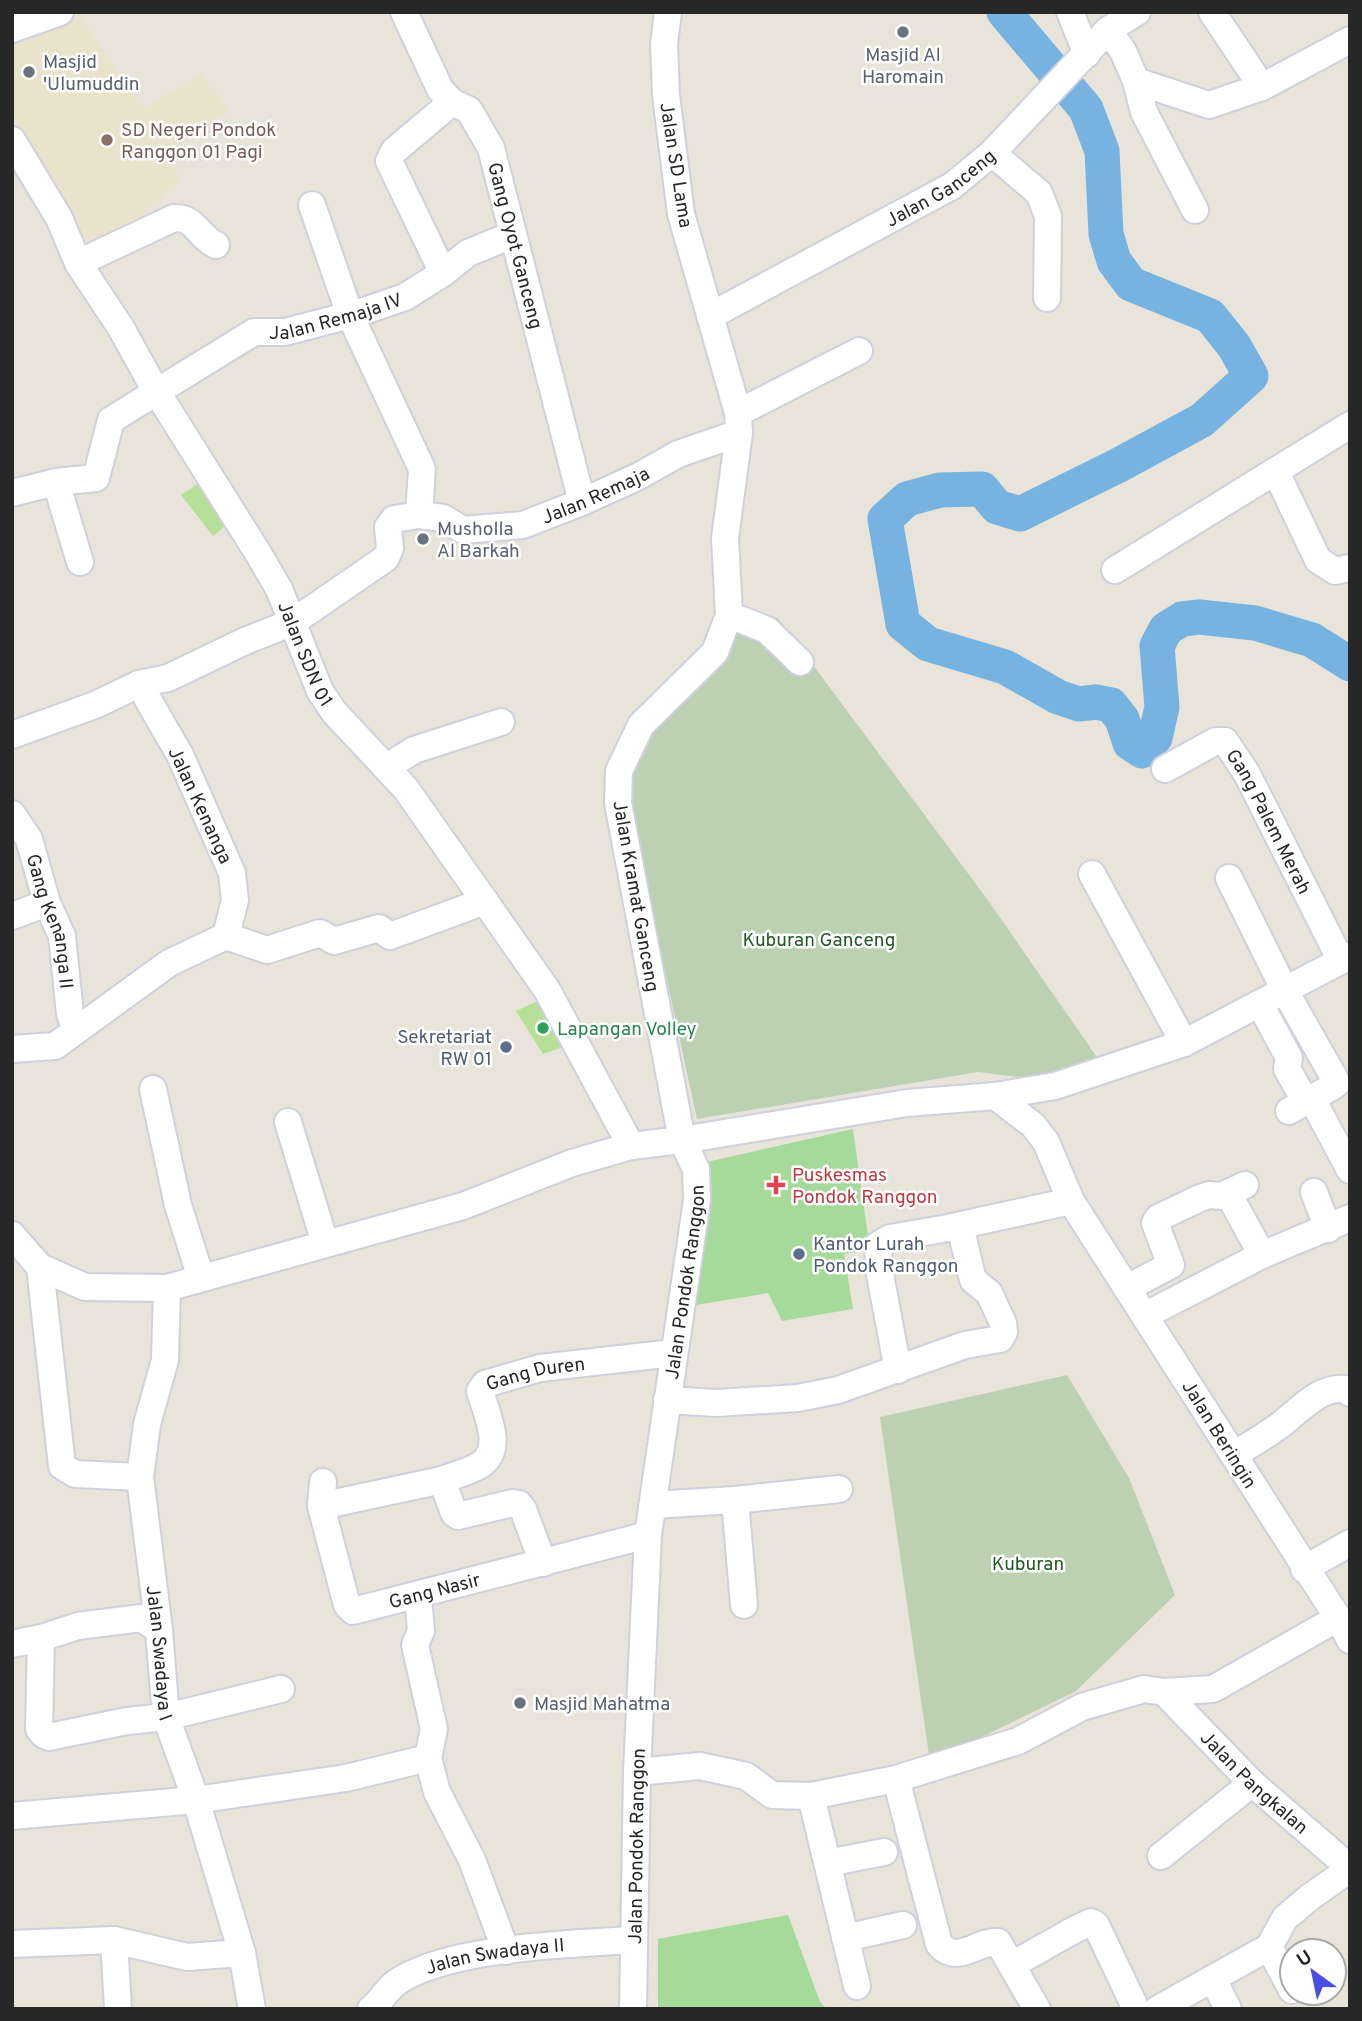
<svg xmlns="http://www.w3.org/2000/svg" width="1362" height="2021" viewBox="0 0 1362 2021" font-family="Overpass,sans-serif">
<rect width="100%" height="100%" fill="#e8e4d9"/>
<path fill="#e8e3ca" d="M77,12l67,97 57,-35 28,36 -64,46 17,23 -37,34 -62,36 -37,-76 -34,-60v-75z"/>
<path fill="#a6da9b" d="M853,1129l17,121 -26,4 9,55 -71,12 -14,-28 -72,12 11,-143z
M788,1915l32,87 7,7h-169v-70z"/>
<path fill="#bcd0b2" d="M747,609l31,9 209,281 114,164 -68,16 -55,-7 -281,47 -73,-338 34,-67z
M1067,1375l62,103 46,117 -99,96 -146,71 -50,-345z"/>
<path fill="#b6e097" d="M205,479l25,43 -17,14 -32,-41z
M542,999l27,46 -26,9 -27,-43z"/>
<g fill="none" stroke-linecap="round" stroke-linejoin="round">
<path stroke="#76b3e1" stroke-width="35" d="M1004,12l82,97 16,42 4,83 8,27 17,23 79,32 24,30 17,30 -49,44 -83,45 -99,49 -23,-7 -15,-18 -42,1 -33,9 -22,20 18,105 25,20 77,23 53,30 21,7 17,-2 15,3 11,14 8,24 12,8 13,-13 7,-31 -5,-61 9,-17 16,-10 17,-2 56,6 57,17 38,24"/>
<g stroke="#cfd0de" stroke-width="30">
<g id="minor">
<path id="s1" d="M404,12l36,77 12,13 17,8 22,38 91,354"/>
<path d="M1070,12l17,42"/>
<path d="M1212,12l50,75"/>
<path d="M12,29l48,-17"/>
<path d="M1108,30l15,21 13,30 73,24 53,-18 88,-47"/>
<path d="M1136,81l8,31 51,98"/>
<path id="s2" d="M12,140l47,78 19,45 43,65 32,58 105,167 21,36 41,102 14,21 72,77 141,201 84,156"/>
<path d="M992,153l47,40 9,23 -1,82"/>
<path d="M312,205l38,110 72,154 -3,46"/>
<path d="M78,263l96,-45c22,-1 24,19 42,27"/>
<path d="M443,273l-54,-112 5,-10 58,-49"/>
<path id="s3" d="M710,316l242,-130 40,-33 116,-123 29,-18"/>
<path d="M738,413l121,-62"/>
<path d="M1276,472l42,88 17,11 15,-3"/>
<path d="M56,482l24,80"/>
<path id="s4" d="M12,493l44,-11 40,-4 15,-58 143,-88h31l73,-19 47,-16 38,-24 25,-20 44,-18"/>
<path d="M1115,570l235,-145"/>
<path d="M729,615l38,15 33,32"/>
<path d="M12,735l83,-30 44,-21"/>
<path d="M387,767l27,-17 87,-28"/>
<path id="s5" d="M1165,769l51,-28h9l22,33 94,187"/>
<path id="s6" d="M12,814l17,25 18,64 15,33 8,78 6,17"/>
<path d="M1092,874l92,169"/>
<path d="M1229,878l56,113 50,88 1,5 -4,3 -43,24"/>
<path d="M12,916l35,-13"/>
<path d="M226,936l41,14 53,-17 14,8 45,-13 11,8 95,-35"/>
<path d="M1260,1004l29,54 -2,11 19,33"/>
<path id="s7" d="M12,1049l43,-3 114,-83 57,-27 9,-36 -3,-27 -52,-118 -41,-71 29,-6 77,-37 48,-19 93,-64 4,-10 -2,-21 6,-8 25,-4 24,3 20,12 60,-5 59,-23 57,-26 39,-22 61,-21"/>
<path d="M153,1089l25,116 23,73"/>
<path d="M1312,1099l38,71"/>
<path d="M288,1122l37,121"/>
<path d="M1314,1192l14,37"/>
<path d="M1228,1193l34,62"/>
<path d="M12,1235l28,32 45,20 82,1 296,-82 109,-43 59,-17 51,-6 225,-37 88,-7 60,-10 129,-43 166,-87"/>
<path d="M40,1267l22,199 13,8 65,3"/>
<path id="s8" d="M167,1288l-2,72 -18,64 -7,53 19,153 7,87 30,83 46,153 10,56"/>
<path d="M1127,1288l44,-23 -16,-42 3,-5 42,-20 9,-3 13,1 23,-11"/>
<path d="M1146,1315l116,-60 88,-37"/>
<path d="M898,1370l-19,-101 -1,-24 12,-7 58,-10 123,-27"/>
<path d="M667,1400l49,3 82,-5 40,-8 127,-45 35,-6 4,-7 -1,-9 -14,-30 -16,-13 -13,-54"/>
<path d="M1234,1455c14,-9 28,-17 42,-27 21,-14 42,-43 71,-39l3,4"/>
<path id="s9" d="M323,1482l-2,24 26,99 6,6 295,-76"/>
<path d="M735,1500l9,105"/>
<path d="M653,1505l82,-5 104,-11"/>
<path d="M321,1506l121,-26"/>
<path id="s10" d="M543,1563l-20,-54 -4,-5 -6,-1 -55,13 -4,-3 -12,-33c12,-5 27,-8 38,-15 25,-16 6,-52 0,-74l5,-7 55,-16 133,-15"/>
<path d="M1304,1569l46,-26"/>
<path d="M418,1596l3,35 -6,14 19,84 -6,29 9,34 35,68 34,91"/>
<path d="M1338,1618l12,22"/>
<path d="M41,1638l-2,91 5,6 5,2 78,-16 39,-4 115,-28"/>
<path d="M12,1644l29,-6 37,-12 63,-8 18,12"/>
<path id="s11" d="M1164,1692l88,91 98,85"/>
<path d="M637,1772l63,-6 46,10 26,19 39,1 85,-17 122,-38 64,-34 62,-18 20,3 49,-3 125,-71 -267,-417 -25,-59 -13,-17 -38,-29"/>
<path d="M896,1779l43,165c18,22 39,-4 59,-2l39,67"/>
<path d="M811,1796l46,190"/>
<path d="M12,1816l184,-16 150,-22 82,-20"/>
<path d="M1161,1856l91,-73"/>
<path d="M828,1863l56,-11"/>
<path d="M845,1938l58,-13"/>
<path d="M114,1940l4,69"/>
<path d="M12,1944l102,-4 73,17 55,-4"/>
<path d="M1269,1947l23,43"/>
<path d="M1012,1965l62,-35 17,-8 5,3 40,84"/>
<path d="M1213,1979l15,30"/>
<path id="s12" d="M371,2009c10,-8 16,-20 26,-27 52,-35 172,-38 236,-42"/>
<path id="s13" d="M633,2009l4,-237 11,-237 49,-335 -1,-31 -14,-29 -64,-337 1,-32 22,-46 74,-73 14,-37 -4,-77 14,-105 -1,-20 -57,-199 -15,-119 -2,-51 4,-32"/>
<path d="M1158,2009l111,-62 16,-29 25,-21 40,-28"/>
</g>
</g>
<use href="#minor" stroke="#fff" stroke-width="26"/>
</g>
<g fill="#6b7280" stroke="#fff" stroke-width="2.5">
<circle cx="903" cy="32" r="7"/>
<circle cx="29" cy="72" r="7"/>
<circle cx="423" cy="539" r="7"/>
<circle cx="520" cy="1703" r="7"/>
</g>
<circle fill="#8d6e63" stroke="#fff" stroke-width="2.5" cx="107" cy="140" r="7"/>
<circle fill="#2e9e5b" stroke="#fff" stroke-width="2.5" cx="543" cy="1028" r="7"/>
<g fill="#5c6f8a" stroke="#fff" stroke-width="2.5">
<circle cx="506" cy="1047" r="7"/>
<circle cx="799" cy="1254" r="7"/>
</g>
<path fill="#e0444e" stroke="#fff" stroke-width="2.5" d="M772.5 1174.5h7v7h7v7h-7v7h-7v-7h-7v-7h7z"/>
<g text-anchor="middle" stroke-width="5" stroke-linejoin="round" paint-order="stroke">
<g font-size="19" fill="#5b616d" stroke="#fff" text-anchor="start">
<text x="903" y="61" text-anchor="middle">Masjid Al<tspan x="903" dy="22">Haromain</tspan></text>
<text x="43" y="68">Masjid<tspan x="43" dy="22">'Ulumuddin</tspan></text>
<text x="437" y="535">Musholla<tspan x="437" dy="22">Al Barkah</tspan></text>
<text x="534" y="1710">Masjid Mahatma</text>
</g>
<g font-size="19" fill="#785e54" stroke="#fff" text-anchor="start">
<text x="121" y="136">SD Negeri Pondok<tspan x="121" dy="22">Ranggon 01 Pagi</tspan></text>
</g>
<g font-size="19" fill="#272727" stroke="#fff">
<text transform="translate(677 165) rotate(81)" y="7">Jalan SD Lama</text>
<text dy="7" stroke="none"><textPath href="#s3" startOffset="264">Jalan Ganceng</textPath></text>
<text dy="7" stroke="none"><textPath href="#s1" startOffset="266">Gang Oyot Ganceng</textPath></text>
<text dy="7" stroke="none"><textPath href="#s4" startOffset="397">Jalan Remaja IV</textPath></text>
<text dy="7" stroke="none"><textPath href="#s7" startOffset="1055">Jalan Remaja</textPath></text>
<text dy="7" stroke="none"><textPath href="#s2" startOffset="593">Jalan SDN 01</textPath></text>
<text transform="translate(201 805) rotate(65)" y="7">Jalan Kenanga</text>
<text dy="7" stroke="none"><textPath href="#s5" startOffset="159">Gang Palem Merah</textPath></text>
<text transform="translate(637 896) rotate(80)" y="7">Jalan Kramat Ganceng</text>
<text dy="7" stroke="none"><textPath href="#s6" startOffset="116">Gang Kenanga II</textPath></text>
<text dy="7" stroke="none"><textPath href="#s13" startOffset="730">Jalan Pondok Ranggon</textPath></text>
<text dy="7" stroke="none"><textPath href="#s10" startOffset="348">Gang Duren</textPath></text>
<text transform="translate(1220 1434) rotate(58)" y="7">Jalan Beringin</text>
<text dy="7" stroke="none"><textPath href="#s9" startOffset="219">Gang Nasir</textPath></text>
<text dy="7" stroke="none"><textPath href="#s8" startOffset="369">Jalan Swadaya I</textPath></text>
<text dy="7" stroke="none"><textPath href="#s11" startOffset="128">Jalan Pangkalan</textPath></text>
<text dy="7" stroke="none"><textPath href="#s13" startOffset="163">Jalan Pondok Ranggon</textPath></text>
<text dy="7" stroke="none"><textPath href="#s12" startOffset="140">Jalan Swadaya II</textPath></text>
</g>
<g font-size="19" fill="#235b20" stroke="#fff">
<text x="819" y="946">Kuburan Ganceng</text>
<text x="1028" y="1570">Kuburan</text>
</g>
<g font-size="19" fill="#27864d" stroke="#fff" text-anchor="start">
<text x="557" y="1035">Lapangan Volley</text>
</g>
<g font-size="19" fill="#4e5e75" stroke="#fff" text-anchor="end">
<text x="492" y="1043">Sekretariat<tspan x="492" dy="22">RW 01</tspan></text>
<text x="813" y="1250" text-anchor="start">Kantor Lurah<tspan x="813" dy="22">Pondok Ranggon</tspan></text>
</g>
<g font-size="19" fill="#be3a42" stroke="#fff" text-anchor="start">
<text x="792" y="1181">Puskesmas<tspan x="792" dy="22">Pondok Ranggon</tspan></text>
</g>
</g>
<rect width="1362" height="2021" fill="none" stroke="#272727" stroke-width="28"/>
<g transform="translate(1313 1972) rotate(327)"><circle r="33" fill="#ffffff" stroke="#a9a9a9" stroke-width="2"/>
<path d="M0-5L12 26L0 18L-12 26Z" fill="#484de6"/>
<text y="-10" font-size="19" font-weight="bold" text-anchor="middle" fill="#272727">U</text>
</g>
</svg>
